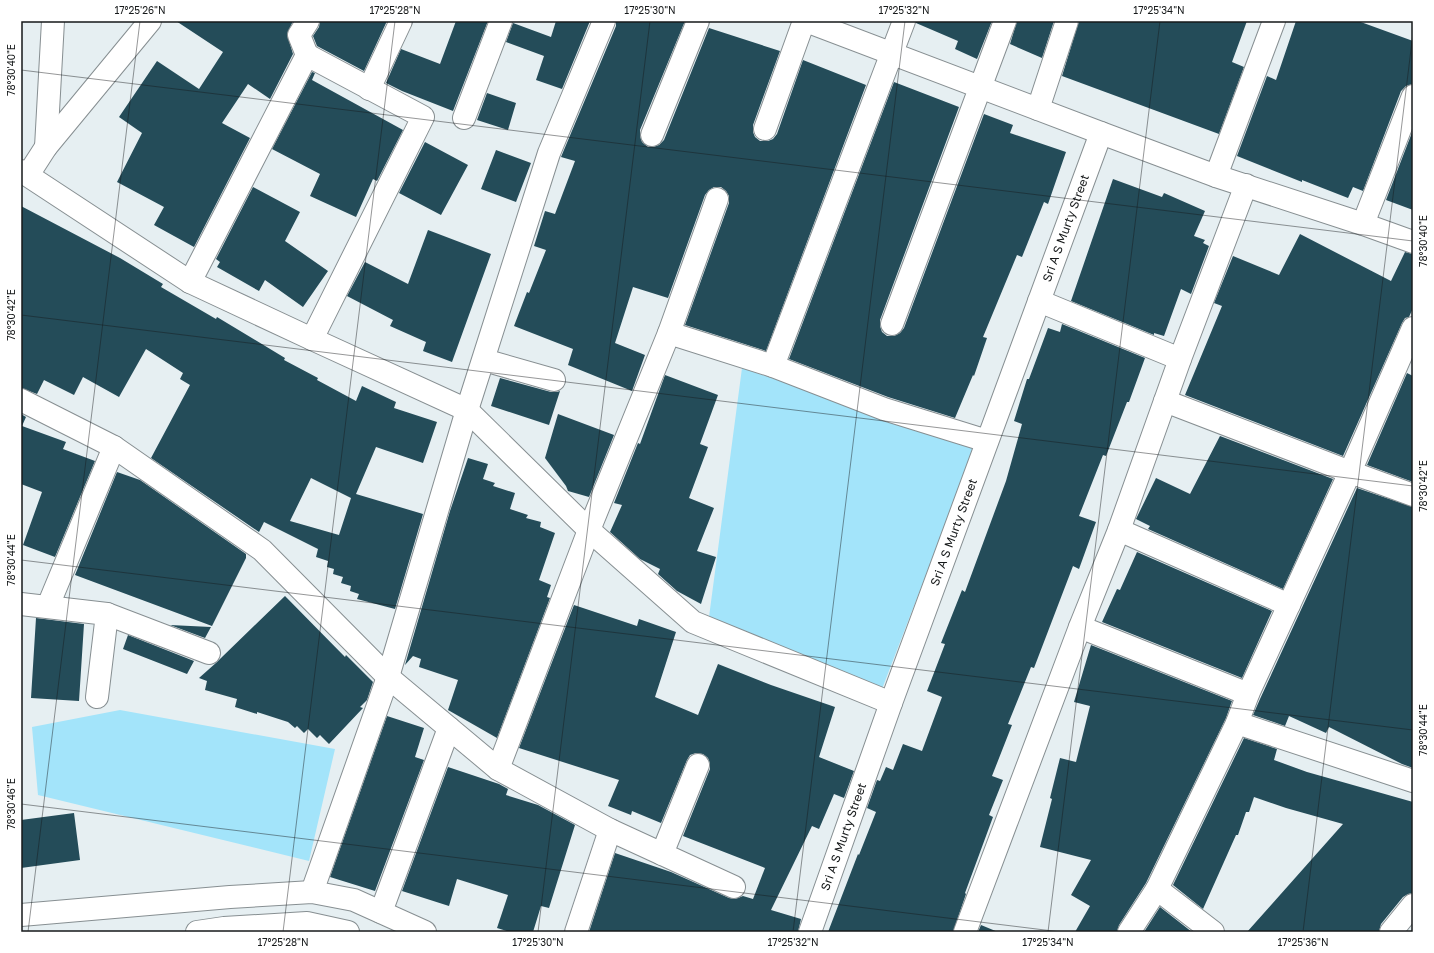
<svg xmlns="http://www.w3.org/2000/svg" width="1434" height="953" viewBox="0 0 1434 953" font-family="'Golos Text',sans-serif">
<rect width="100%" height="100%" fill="#e6eff2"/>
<path fill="#a3e4fa" d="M742,368l233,79 -93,242 -173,-72z
M120,710l215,39 -26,112 -271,-66 -6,-68z"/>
<path fill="#244c59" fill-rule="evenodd" d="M176,21h117l-6,13 6,20 -23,45 -22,-15 -26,39 28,15 -56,109 -40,-22 10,-18 -47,-25 25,-49 -23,-16 38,-56 42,28 24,-37z
M320,21h67l-23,50 -47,-25 -4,-10 6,-9z
M456,21h32l-35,90 -51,-20 -16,-8 15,-34 39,15z
M556,21h34l-28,68 -26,-9 8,-24 -38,-14 7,-19 38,14z
M616,21h69l-45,109v6l2,6 6,5h5l6,-2 5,-5 45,-112 71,23 -27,74v7l2,5 5,4h8l5,-2 4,-5 26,-74 63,25 -100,266 -81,-26 44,-122v-7l-3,-5 -5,-4h-7l-5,3 -4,5 -37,103 -35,-11 -18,56 30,12 -13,36 -64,-26 5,-16 -59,-23 13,-34 2,1 17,-43 -12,-4 11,-35 10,3 20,-53 -14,-4 55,-131z
M916,21h76l-15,38 -22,-10 3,-8 -42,-18z
M1017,21h37l-12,37 -32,-14z
M1079,21h168l-15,41 12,5 -25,67 -157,-58z
M1296,21h62l55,20v43l-7,2 -5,5 -38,100 -10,-4 -5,11 -46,-18v2l-65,-26 30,-80 9,4z
M312,72l3,1 -3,7 91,50 -26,51 -4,-2 -17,38 -46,-21 10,-22 -48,-25z
M894,82l65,25 -79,213v6l2,6 5,4h7l6,-3 4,-5 80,-214 29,11 -3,8 56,19 -18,52 -4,-2 -22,55 -5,-2 -34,82 4,1 -13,38 -1,-1 -18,43 -67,-21 -99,-38z
M487,93l29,10 -8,27 -31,-10z
M1413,130v80l-27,-10z
M425,142l43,23 -27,50 -42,-22z
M496,150l35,13 -15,39 -35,-13z
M1113,179l49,18 2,-4 41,18 -11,25 11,4 -2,3 6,3 -18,48 -10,-5 -17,47 -10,-3v2l-83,-34z
M253,187l47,25 -15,29 43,30 -25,36 -38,-27 -6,11 -42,-24 3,-5 -4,-3z
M21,206l99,52 43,26 -2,3 55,32 1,-2 68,41 -1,2 34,18 -1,2 39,21 6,-15 34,16 -2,6 43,14 -14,41 -47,-16 -20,47 67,20 -28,95 -38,-10 2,-5 -9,-3 1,-5 -10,-3 2,-6 -10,-3 1,-5 -7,-2 1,-6 -12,-4 2,-8 -54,-27 -5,10 -108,-74 39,-73 -10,-6 3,-6 -37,-24 -27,48 -36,-20 -9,18 -30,-15 -7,14 -16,-6zM311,478l40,20 -12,37 -49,-14z
M428,230l63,24 -39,108 -29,-11 3,-9 -36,-16 3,-6 -46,-24 18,-34 43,22z
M1300,234l91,47 14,-29 8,2v54l-4,9 -4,1 -3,5 -59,133 -158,-61 37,-89 -8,-3 19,-47 46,19z
M1062,324l83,34 -16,44h-2l-21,54 -3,-1 -24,61 17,6 -17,47 -6,-3 -39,102 -3,-1 -23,57 4,1 -20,51 11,4 -14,35 4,2 -28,76 1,1 -13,38h-125l30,-78 1,1 17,-43 -9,-4 10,-28 3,1 6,-14 7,3 10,-26 19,7 20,-54 -15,-6 18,-47 -4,-1 21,-53 3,2 41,-111 16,-57 -8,-3 13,-42h2l19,-51 12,4z
M1407,373l6,3v106l-46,-17z
M665,375l53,20 -18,49 8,3 -19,51 25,10 -17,43 19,6 -15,47 -24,-13 -19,-17 2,-5 -20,-10 -30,-27 12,-27 -8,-2 24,-60 2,1z
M500,378l51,14h6l3,-1 -11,34 -58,-19z
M21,414l5,3 -4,9 44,16 -3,7 32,12 -40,96 -32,-12 19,-53 -21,-8z
M558,414l56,21 -25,62 -21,-6 -2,-5 -21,-28z
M1220,436l113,43 -50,110 -135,-60 2,-3 -14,-7 20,-41 34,16z
M468,458l20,6 -5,15 12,4 -2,3 22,7 -5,16 18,6 -2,3 15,4 -1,5 15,6 -16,47 12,5 -4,12 3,1 -53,140 -49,-28 10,-30 -39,-13 2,-8 -8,-3 -8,9 45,-154z
M117,472l23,8 106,74v4l-34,68 -137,-51z
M1357,488l56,19v261l-11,-4 -73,-37 -3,6 -37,-17 -4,10 -32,-11 7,-16z
M1137,552l135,59 -30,67 -140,-56 15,-33 3,1z
M285,596l60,61 1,-2 27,27 -6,18 -7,7 3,1 -34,36 -9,-9 -3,3 -9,-9 -4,4 -7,-7 -2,2 -7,-6 -31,-10v2l-22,-7 2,-8 -32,-9 2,-9 -8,-3 18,-16 4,-4z
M574,605l63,21 2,-7 37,13 -21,65 43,18 20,-51 53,21 64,22 -16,50 35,14 -10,27 -10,-4 -15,35 -7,-3 -41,84 30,9 -3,13h-209l26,-79 56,19 58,26 6,1 8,-3 10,3 12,-31 -82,-32 27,-67v-5l-2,-6 -5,-4 -7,-1 -6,2 -3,5 -26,63 -29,-12 -1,4 -23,-9 11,-26 -100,-32z
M36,618l48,6 -5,77 -48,-3z
M170,625l41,2 -6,11z
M128,635l66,26 -7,13 -64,-25z
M1091,645l141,56 -6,17 -80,165 -27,42 -2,7h-42l15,-26 -19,-11 20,-35 -51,-13 12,-48 -2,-1 10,-40 16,4 14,-56 -16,-4z
M387,716l37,12 -9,29 9,3 -49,131 -45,-14z
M1244,738l33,11 -3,11 33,12 106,30v91l-5,1 -5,3 -22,27 -2,8h-132l96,-108 -57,-16 -32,-11 -5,15h-3l-8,23h-2l-33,74 -30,-24z
M448,767l51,17 9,5 -2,6 32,10 37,20 -26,83 -8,-2 -8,26h-23l-13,-4 11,-33 -51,-16 -8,27 -47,-15z
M74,813l6,47 -59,8v-48z
M1160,907l32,25h-48z
M981,925l17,7h-20z"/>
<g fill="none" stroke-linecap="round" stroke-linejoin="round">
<g stroke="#878f92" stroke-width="24">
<g id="minor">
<path d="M806,21l295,112 115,43 147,48 50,18"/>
<path d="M307,55l-8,-20 9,-14"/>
<path d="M369,89l32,-68"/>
<path d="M1038,109l29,-88"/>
<path d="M464,118l37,-97"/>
<path d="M765,129l39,-108"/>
<path d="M652,135l46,-114"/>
<path d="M46,147l7,-126"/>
<path d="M21,171l169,111 122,57 155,71 122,120 104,92 198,81"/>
<path d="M28,175l18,-28 104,-126"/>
<path d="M1216,176l58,-155"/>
<path d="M1363,224l50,-128"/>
<path d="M190,282l117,-227 116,62 -111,222"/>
<path d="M1039,301l141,58"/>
<path d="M892,324l113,-303"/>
<path d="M669,333l104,33 111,43 103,32"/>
<path d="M484,360l70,20"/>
<path d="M773,366l131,-345"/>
<path d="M21,400l93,47 148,103 126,127 110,92 112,61 124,57"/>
<path d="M1165,401l185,71 63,23"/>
<path d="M1119,530l170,75"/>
<path d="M21,604l86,10 -10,83"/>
<path d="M48,606l66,-159"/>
<path d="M107,614l102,39"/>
<path d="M1080,627l168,67"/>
<path d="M1237,723l176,58"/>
<path d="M498,769l91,-239 80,-197 48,-134"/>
<path d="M662,854l36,-89"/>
<path d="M1157,889l56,43"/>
<path d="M312,892l76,-215 79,-267 82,-257 55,-132"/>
<path d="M381,912l68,-184"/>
<path d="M21,915l209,-18 82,-5 42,8 71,32"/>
<path d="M197,932l27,-4 83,-5 41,9"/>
<path d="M576,932l34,-102"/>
<path id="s1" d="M810,932l81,-229 210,-570"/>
<path d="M965,932l115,-305 39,-97 61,-171 66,-174"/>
<path d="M1129,932l28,-43 80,-166 11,-29 102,-222 63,-144"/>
<path d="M1391,932l22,-27"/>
</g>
</g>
<use href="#minor" stroke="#fff" stroke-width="22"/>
</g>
<path fill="none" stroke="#16191a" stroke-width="1" stroke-opacity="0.45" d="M21,70l1392,171M21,315l1392,171M21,560l1392,170M21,804l1040,128M28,932l112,-911M283,932l112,-911M538,932l112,-911M793,932l112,-911M1048,932l112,-911M1303,932l110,-899"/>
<g text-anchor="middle" stroke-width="4" stroke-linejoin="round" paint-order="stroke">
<g font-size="12" fill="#16191a" stroke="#fff">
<text dy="4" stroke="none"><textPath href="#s1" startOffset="749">Sri A S Murty Street</textPath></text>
<text dy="4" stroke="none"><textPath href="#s1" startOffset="425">Sri A S Murty Street</textPath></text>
<text dy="4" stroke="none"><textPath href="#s1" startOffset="101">Sri A S Murty Street</textPath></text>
</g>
</g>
<rect width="1434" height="953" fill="none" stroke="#ffffff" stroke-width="44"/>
<rect x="22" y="22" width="1390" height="909" fill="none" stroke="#16191a" stroke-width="1.5"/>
<g font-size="10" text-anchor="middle" fill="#16191a">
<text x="140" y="14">17°25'26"N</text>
<text x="395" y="14">17°25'28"N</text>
<text x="650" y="14">17°25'30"N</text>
<text x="904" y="14">17°25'32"N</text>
<text x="1159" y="14">17°25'34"N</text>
<text transform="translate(11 70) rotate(-90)" y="4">78°30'40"E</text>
<text transform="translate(1423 241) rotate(-90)" y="4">78°30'40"E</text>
<text transform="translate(11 315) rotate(-90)" y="4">78°30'42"E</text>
<text transform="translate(1423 486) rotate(-90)" y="4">78°30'42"E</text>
<text transform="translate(11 560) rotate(-90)" y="4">78°30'44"E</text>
<text transform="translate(1423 730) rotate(-90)" y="4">78°30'44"E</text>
<text transform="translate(11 804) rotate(-90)" y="4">78°30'46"E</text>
<text x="283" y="946">17°25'28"N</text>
<text x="538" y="946">17°25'30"N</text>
<text x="793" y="946">17°25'32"N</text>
<text x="1048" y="946">17°25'34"N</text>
<text x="1303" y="946">17°25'36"N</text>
</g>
</svg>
